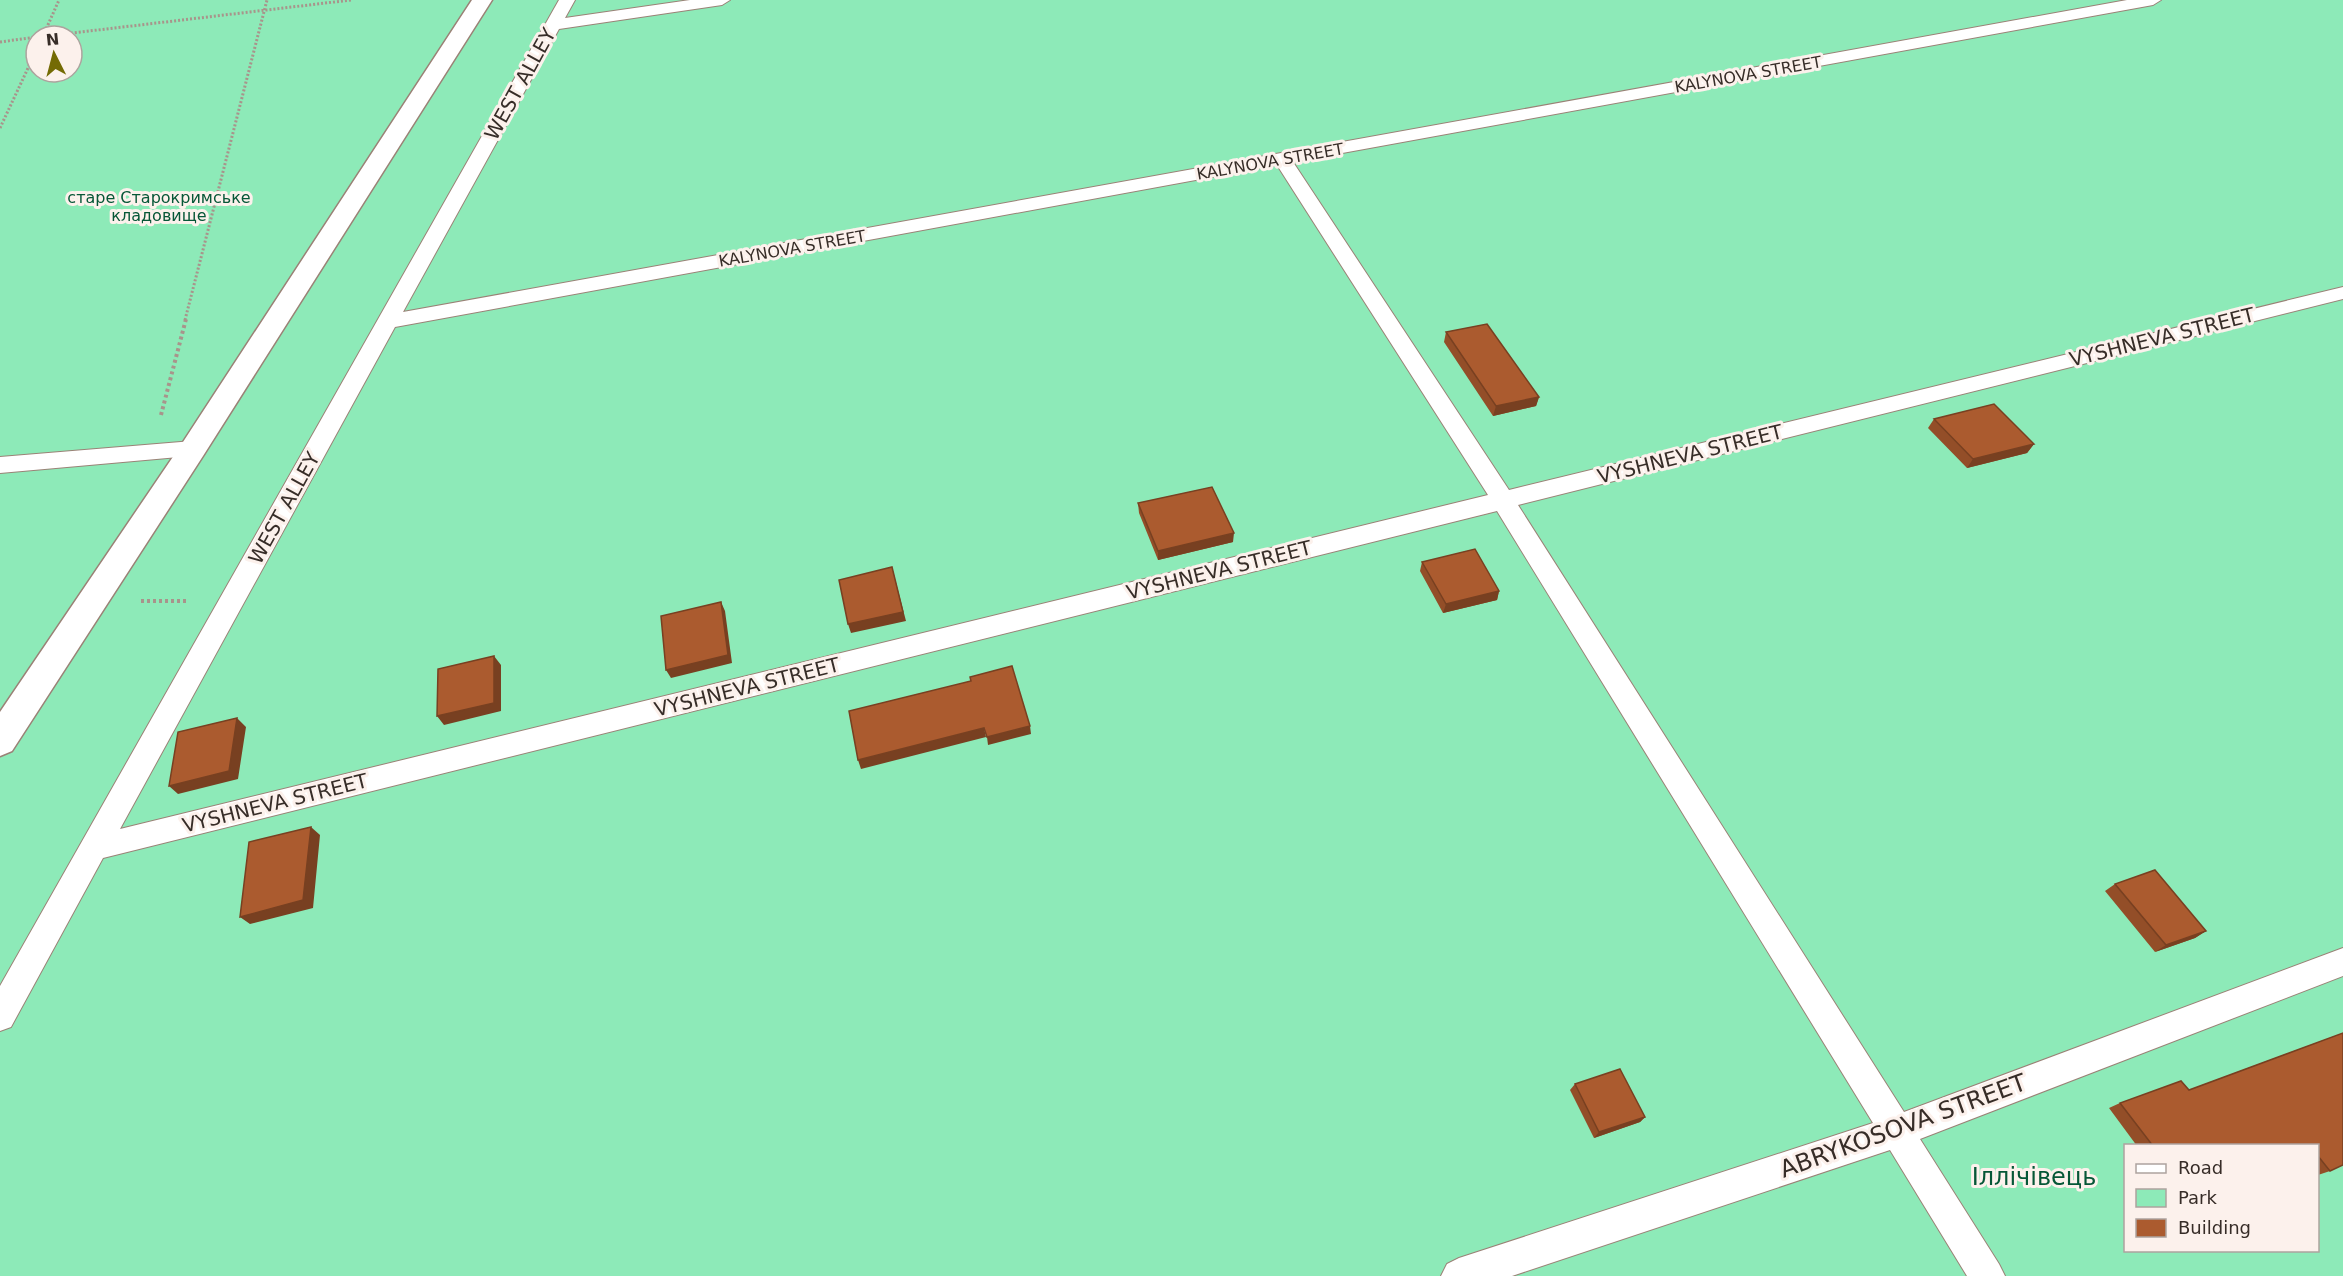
<svg xmlns="http://www.w3.org/2000/svg" width="2343" height="1276" viewBox="0 0 2343 1276" font-family="'DejaVu Sans',sans-serif">
<rect width="100%" height="100%" fill="#fbe0d3"/>
<path fill="#8deab8" fill-rule="evenodd" d="M0,0h2343v1276h-2343zM36,36h36v36h-36zM2126,1146h192v104h-192z"/>
<g fill="none" stroke-linecap="round" stroke-linejoin="round">
<g stroke="#9a8276" stroke-width="2">
<path id="lane" d="M559,0h16l-10,18 125,-18h40l-8,5 -163,24 -156,283 1724,-312h34l-8,5 -860,157 216,328 834,-203v12l-825,206 386,607 439,-164v28l-423,163 79,125 6,12h-38l-77,-126 -378,126h-71l6,-12 12,-6 414,-135 -376,-612 -1394,347 -92,169 -11,4v-45zM1277,165l211,330 -1368,334 275,-502z
M193,441l8,2 3,6 -3,6 -201,18v-16z"/>
</g>
<g stroke="#9a8276" stroke-width="3">
<path id="street" d="M472,0h20l-289,456 -191,295 -12,5v-44l183,-270z"/>
</g>
<path stroke="#a8948b" stroke-width="3" stroke-dasharray="2 2" stroke-linecap="butt" d="M43,36l16,-36
M47,36l304,-36
M0,42l36,-5
M0,128l36,-77
M185,320l82,-320"/>
<path stroke="#a8948b" stroke-width="4" stroke-dasharray="3 3" stroke-linecap="butt" d="M161,415l25,-96
M141,601h47"/>
<use href="#lane" fill="#fff" fill-rule="evenodd"/>
<use href="#street" fill="#fff" fill-rule="evenodd"/>
</g>
<path fill="#934e28" d="M1446,332l93,65 -3,9 -43,10 -49,-74z
M1934,419l100,25 -7,9 -60,15 -39,-40z
M1138,503l95,39 -75,18 -19,-47z
M1422,562l77,29 -2,9 -54,13 -23,-42z
M2115,884l91,47 -11,7 -40,14 -50,-61z
M2343,1033l-13,138 -12,4v-29h-181l-28,-38 11,-5 69,-13z
M1575,1084l70,33 -5,5 -46,16 -24,-48z"/>
<path fill="#784021" d="M1539,397l-3,9 -43,10 3,-10z
M2034,444l-7,9 -60,15 6,-9z
M1234,533l-1,9 -75,18v-9z
M892,567l14,54 -55,12 -3,-9z
M1499,591l-2,9 -54,13 3,-9z
M721,602l4,9 7,52 -61,15 -5,-8z
M494,656l7,9v46l-57,14 -7,-9z
M237,718l9,9 -8,52 -60,15 -9,-8z
M1030,726l1,8 -43,11 -1,-8z
M984,728l2,9 -125,32 -3,-9z
M311,827l9,8 -7,73 -63,16 -10,-7z
M2206,931l-11,7 -40,14 11,-7z
M1645,1117l-5,5 -46,16 5,-6z"/>
<path fill="#ab5b2f" stroke="#784021" stroke-width="1.5" d="M1487,324l52,73 -43,9 -50,-74z
M1994,404l40,40 -61,15 -39,-40z
M1212,487l22,46 -76,18 -20,-48z
M1475,549l24,42 -53,13 -24,-42z
M892,567l11,45 -55,12 -9,-44z
M721,602l7,53 -62,15 -5,-54z
M494,656v47l-57,13 1,-47z
M1012,666l18,60 -43,11 -3,-9 -126,32 -9,-49 122,-30 -1,-4z
M237,718l-8,53 -60,15 9,-54z
M311,827l-8,73 -63,17 9,-75z
M2155,870l51,61 -40,14 -51,-61z
M2343,1033v132l-13,6 -12,-15v-10h-165l-33,-43 61,-22 8,9z
M1620,1069l25,48 -46,15 -24,-48z"/>
<g text-anchor="middle" stroke-width="6" stroke-linejoin="round" paint-order="stroke">
<g font-size="16" fill="#372d28" stroke="#fcf1ec">
<text transform="translate(1748 74) rotate(-10)" y="6">KALYNOVA STREET</text>
<text transform="translate(1270 161) rotate(-10)" y="6">KALYNOVA STREET</text>
<text transform="translate(792 248) rotate(-10)" y="6">KALYNOVA STREET</text>
</g>
<g font-size="16" fill="#065737" stroke="#fcf1ec">
<text x="159" y="203">старе Старокримське<tspan x="159" dy="18">кладовище</tspan></text>
</g>
<g font-size="20" fill="#372d28" stroke="#fcf1ec">
<text transform="translate(520 84) rotate(-61)" y="7">WEST ALLEY</text>
<text transform="translate(2162 337) rotate(-14)" y="7">VYSHNEVA STREET</text>
<text transform="translate(1690 454) rotate(-14)" y="7">VYSHNEVA STREET</text>
<text transform="translate(284 508) rotate(-61)" y="7">WEST ALLEY</text>
<text transform="translate(1219 570) rotate(-14)" y="7">VYSHNEVA STREET</text>
<text transform="translate(747 687) rotate(-14)" y="7">VYSHNEVA STREET</text>
<text transform="translate(275 803) rotate(-14)" y="7">VYSHNEVA STREET</text>
</g>
<g font-size="24" fill="#372d28" stroke="#fcf1ec">
<text transform="translate(1903 1126) rotate(-20)" y="8">ABRYKOSOVA STREET</text>
</g>
<g font-size="24" fill="#065737" stroke="#fcf1ec">
<text x="2034" y="1185">Іллічівець</text>
</g>
</g>
<rect x="2124" y="1144" width="195" height="108" fill="#fcf1ec" stroke="#ada39e" stroke-width="1.5"/>
<rect x="2136" y="1164" width="30" height="9" fill="#ffffff" stroke="#ada39e" stroke-width="1.5"/>
<text x="2178" y="1174" font-size="18" fill="#372d28">Road</text>
<rect x="2136" y="1189" width="30" height="18" fill="#8deab8" stroke="#ada39e" stroke-width="1.5"/>
<text x="2178" y="1204" font-size="18" fill="#372d28">Park</text>
<rect x="2136" y="1219" width="30" height="18" fill="#ab5b2f" stroke="#ada39e" stroke-width="1.5"/>
<text x="2178" y="1234" font-size="18" fill="#372d28">Building</text>
<g transform="translate(54 54) rotate(354)"><circle r="28" fill="#fcf1ec" stroke="#ada39e" stroke-width="1.5"/>
<path d="M0-4.5L10 22L0 15L-10 22Z" fill="#746b05"/>
<text y="-9" font-size="16" font-weight="bold" text-anchor="middle" fill="#372d28">N</text>
</g>
</svg>
